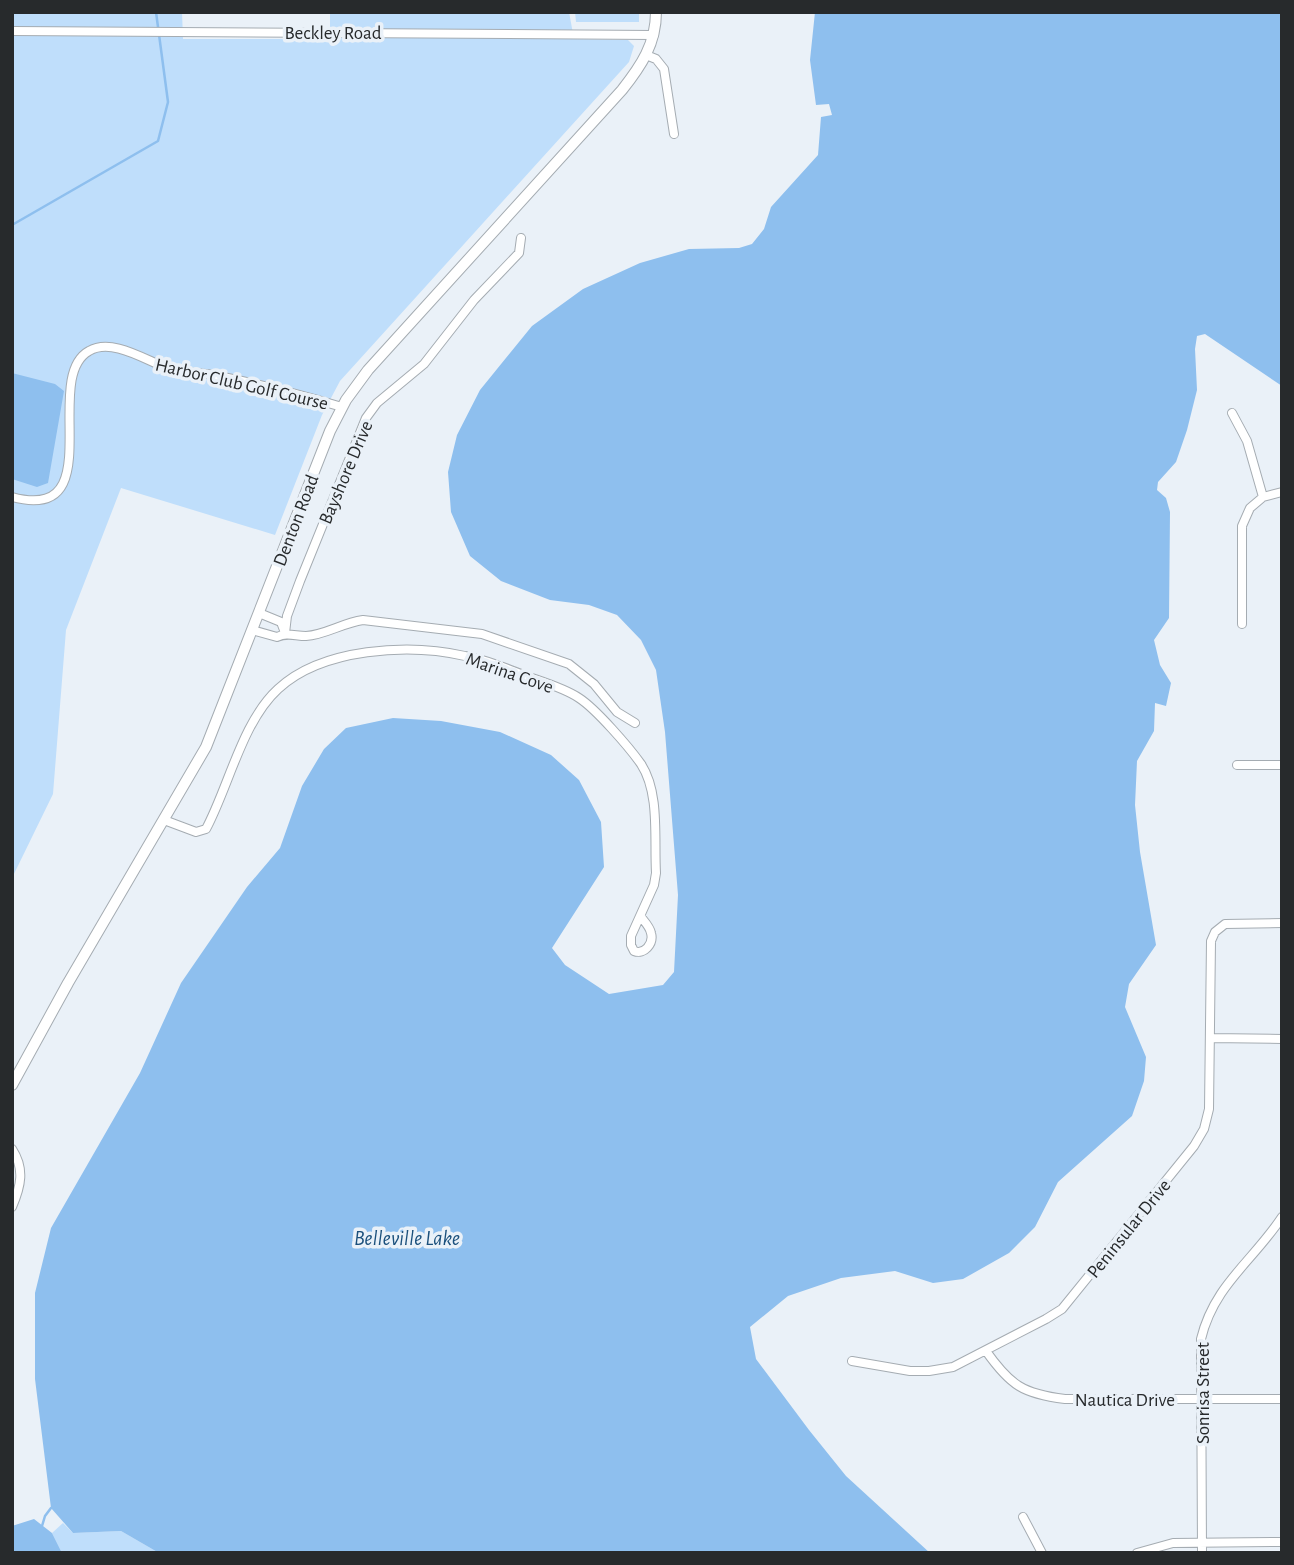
<svg xmlns="http://www.w3.org/2000/svg" width="1294" height="1565" viewBox="0 0 1294 1565" font-family="'Alegreya Sans',sans-serif">
<rect width="100%" height="100%" fill="#eaf1f8"/>
<path fill="#bfdefb" d="M12,12h170l1,27h147v-27h239l5,27 54,1 6,6 -5,16 -289,319 -18,34 -47,120 -154,-47 -55,142 -13,164 -41,84z
M575,12h64v10h-63z
M63,1523l10,10 48,-2 38,22h-97l-10,-20z"/>
<path fill="#8ebfee" d="M815,12h467v374l-77,-52 -8,2 -2,13 2,41 -10,40 -11,32 -18,20 -1,8 9,8 4,14 -1,106 -15,22 6,25 11,18 -5,23 -11,-3 -1,28 -17,30 -2,44 5,47 16,93 -27,39 -4,23 21,50 -2,24 -12,35 -74,66 -23,45 -26,26 -46,26 -30,4 -38,-12 -54,7 -53,18 -38,31 6,32 53,71 37,46 84,77h-771l-38,-22 -48,2 -22,-25 -16,-129v-86l16,-65 89,-155 41,-90 66,-96 33,-39 22,-62 22,-37 22,-21 47,-10 48,3 59,11 51,23 28,25 22,42 3,45 -52,81 13,17 44,29 54,-9 11,-13 4,-77 -13,-163 -9,-62 -15,-30 -24,-25 -28,-10 -39,-5 -49,-19 -31,-25 -19,-44 -3,-40 9,-37 23,-45 52,-64 51,-37 57,-26 49,-14 50,-1 13,-4 12,-15 7,-22 47,-52 3,-38 11,-2 -3,-11 -13,1 -6,-45z
M12,373l43,11 9,7 -16,92 -11,4 -25,-8z
M34,1519l18,14 10,20h-50v-27z"/>
<g fill="none" stroke-linecap="round" stroke-linejoin="round">
<path stroke="#8ebfee" stroke-width="2.5" d="M12,225l146,-84 10,-39 -12,-90
M42,1526l3,-10 6,-8"/>
<g stroke="#a5acb2" stroke-width="10">
<path id="street" d="M12,31l642,4
M646,55l10,4 8,10 10,65
M1232,413l15,28 16,56 -13,11 -8,18v98
M12,497c100,27 28,-119 77,-146 24,-14 59,11 81,18 15,5 32,3 48,7 41,8 83,19 124,31
M1263,497l19,-5
M259,613l22,9 3,8
M252,630l25,7c10,-5 18,-1 29,-1 19,-1 36,-13 57,-16l119,14 87,30 25,20 23,28 18,11
M285,633l2,-17 13,-35 66,-163 11,-15 47,-39 50,-64 45,-47 2,-15
M1237,765h45
M164,820l32,12 10,-3c23,-43 36,-107 72,-140 44,-41 131,-46 187,-33 21,4 41,12 61,20 17,6 38,12 53,22 17,11 50,49 62,66 19,29 13,74 15,109l-2,12 -23,51v9l3,6c10,4 20,-7 17,-18 -1,-6 -7,-12 -10,-16
M1210,1038l72,1
M12,1149c13,20 9,37 0,58
M986,1351c24,34 37,43 79,48h217
M852,1361l58,10h19l24,-4 93,-48 16,-10 132,-163 10,-17 5,-20 2,-168 4,-9 10,-8 57,-1
M1023,1517l19,36
M1137,1553l36,-10 109,-1
M1202,1553l-1,-214c13,-54 52,-78 81,-122"/>
</g>
<g stroke="#a5acb2" stroke-width="12">
<path id="secondary" d="M12,1085l56,-102 138,-236 124,-316 16,-31 22,-30 254,-280c19,-24 34,-46 34,-78"/>
</g>
<use href="#street" stroke="#fff" stroke-width="8"/>
<use href="#secondary" stroke="#fff" stroke-width="10"/>
</g>
<g text-anchor="middle" stroke-width="7" stroke-linejoin="round" paint-order="stroke">
<g font-size="19" fill="#272a2c" stroke="#eaf1f8">
<text x="333" y="39">Beckley Road</text>
<text transform="translate(242 383) rotate(13)" y="7">Harbor Club Golf Course</text>
<text transform="translate(345 472) rotate(-67)" y="7">Bayshore Drive</text>
<text transform="translate(295 520) rotate(-69)" y="7">Denton Road</text>
<text transform="translate(510 672) rotate(19)" y="7">Marina Cove</text>
<text transform="translate(1128 1228) rotate(-51)" y="7">Peninsular Drive</text>
<text transform="translate(1202 1393) rotate(-90)" y="7">Sonrisa Street</text>
<text x="1125" y="1406">Nautica Drive</text>
</g>
<g font-size="21" font-style="italic" fill="#1b507c" stroke="#eaf1f8">
<text x="407" y="1245">Belleville Lake</text>
</g>
</g>
<rect width="1294" height="1565" fill="none" stroke="#272a2c" stroke-width="28"/>
</svg>
